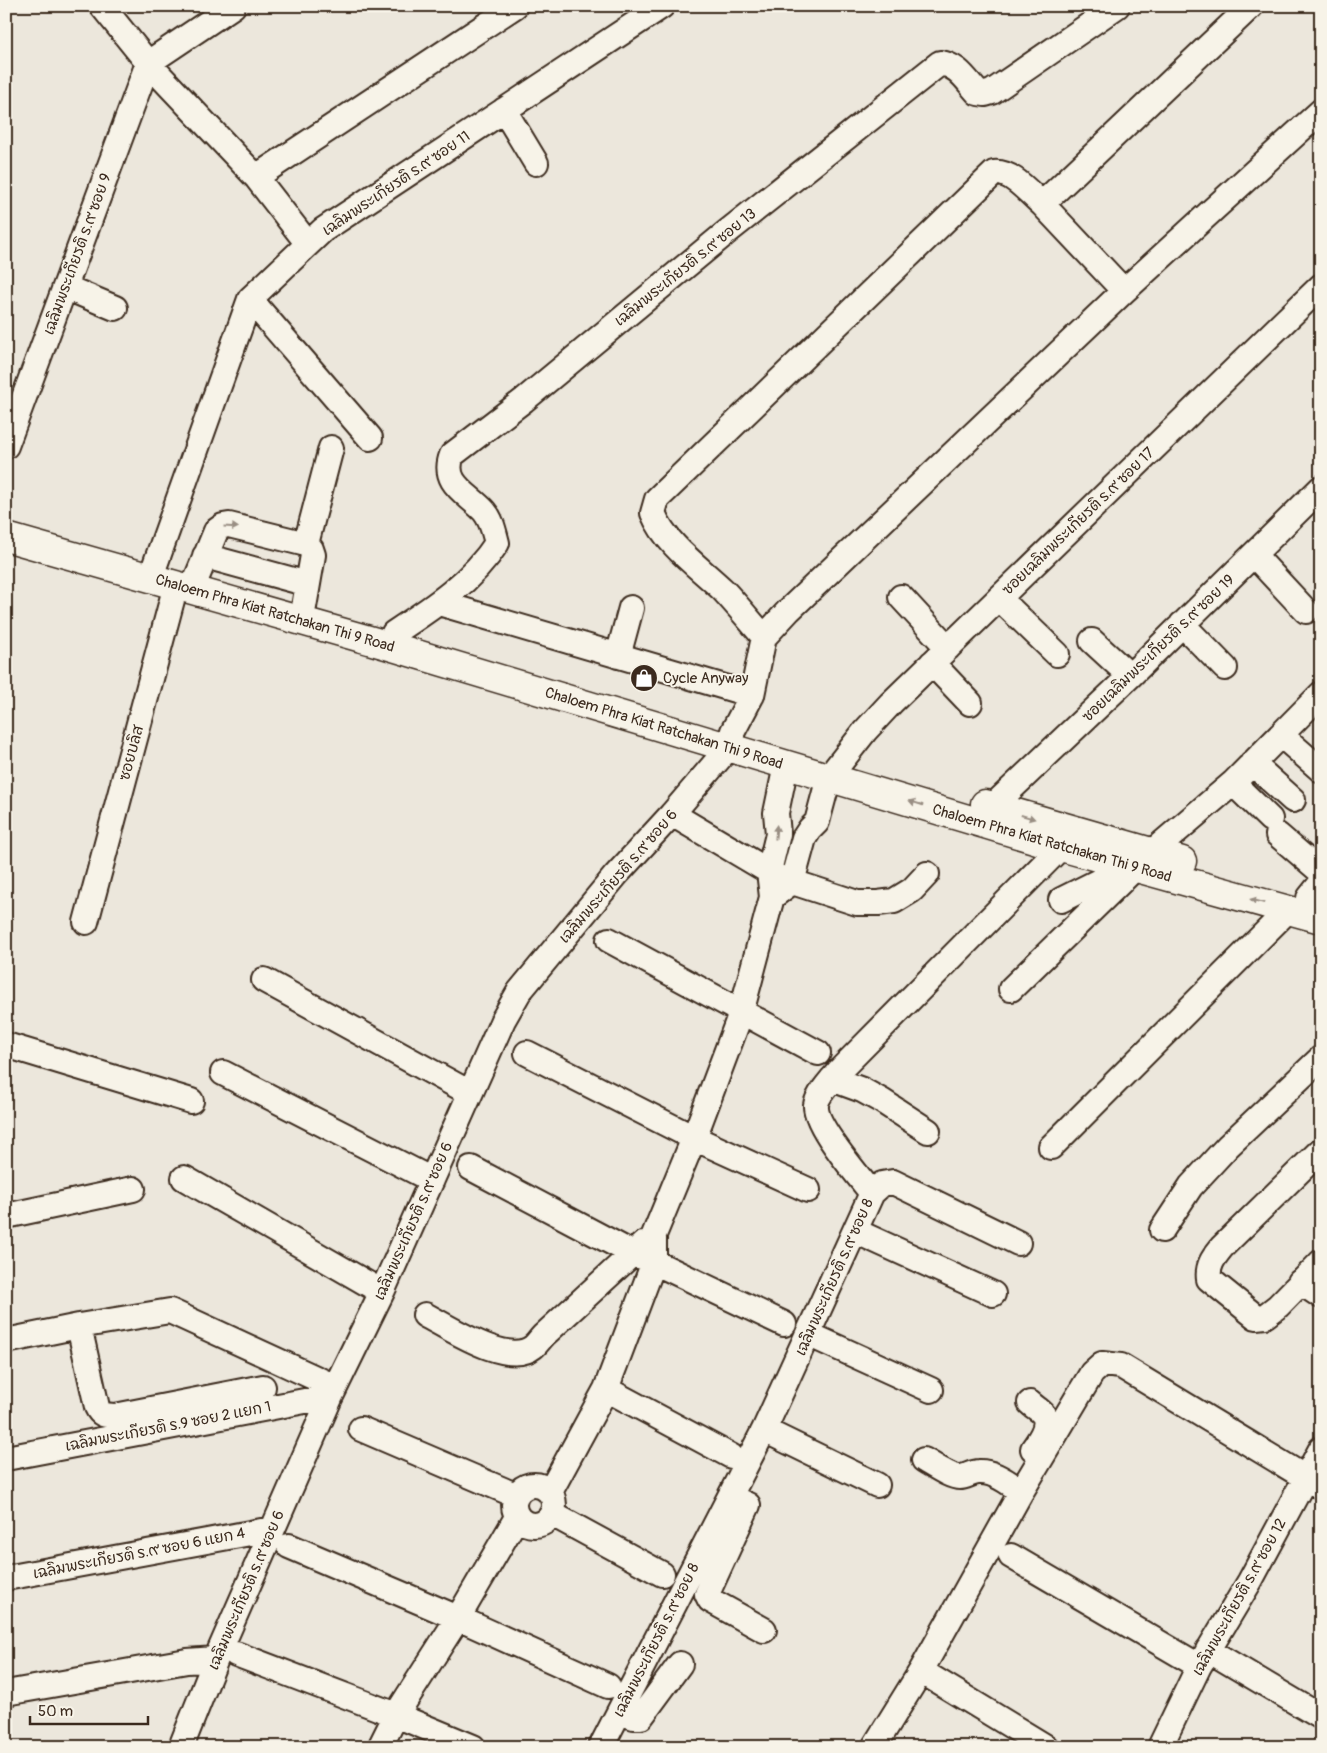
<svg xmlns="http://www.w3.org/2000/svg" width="1327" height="1753" viewBox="0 0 1327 1753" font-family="Pangolin,'Playpen Sans Thai',sans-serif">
<rect width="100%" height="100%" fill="#ece7dc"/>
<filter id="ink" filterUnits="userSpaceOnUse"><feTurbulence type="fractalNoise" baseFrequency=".02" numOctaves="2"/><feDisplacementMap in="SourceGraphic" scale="10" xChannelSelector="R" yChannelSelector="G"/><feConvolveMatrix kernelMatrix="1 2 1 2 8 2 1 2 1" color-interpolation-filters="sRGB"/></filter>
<g filter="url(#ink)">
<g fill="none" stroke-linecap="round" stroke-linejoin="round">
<g stroke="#3b2a1e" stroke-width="28">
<path id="minor" d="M102,6l46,57 108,114 52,67
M1251,6l-209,198c-13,-11 -30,-33 -48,-31l-337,326 -4,14c13,32 46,54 70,77 14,15 27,31 41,47l25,-27 335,-319 197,-180
M148,63l85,-57
M504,110l32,53
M256,177l259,-171
M1042,204l82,87
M65,287l50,21
M250,299l120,139
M6,446l142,-383
M306,544l25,-96
M1254,555l52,56
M205,556l103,28
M155,565l95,-266 73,-69 339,-224
M197,577l19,-46 7,-5 6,-1 77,19 5,5 2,6 -9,52
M901,597l47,51
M999,598l58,56
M439,603l313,92
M1182,624l43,44
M394,633c38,-25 78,-51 103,-90 -3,-11 -5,-23 -13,-32 -17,-18 -43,-28 -32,-56l72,-55 203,-168 213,-169c18,2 26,17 38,30l7,1 7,-2 125,-86
M1092,641l38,35
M618,656l13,-48
M932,663l38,40
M1281,735l40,35
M1252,763l41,37
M1233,783l37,36
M993,806l137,-130 191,-188
M672,814l108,64 77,25h21l16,-2 18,-11 15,-16
M1278,835l43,37
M1152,852l81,-69 88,-89
M772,897l20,-15 12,-44 6,-9 7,-7 12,-45 36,-46 26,-28 430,-417
M1309,898l12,-15
M1061,900l42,-21 11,-12v-6
M86,922l90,-337
M609,940l209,113
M264,980l206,113
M1011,989l124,-121
M6,1045l185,56
M527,1053l167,85 114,52
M223,1073l209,107
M832,1079l30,11 20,11 46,30
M1051,1147l237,-237
M1321,1150l-99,97c-8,10 -15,18 -13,32l47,38 9,-1 13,-10 43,-44
M471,1168l161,85 22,9 130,62
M184,1178l198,114
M872,1193l10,-9 11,-2 125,61
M6,1216l127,-27
M1162,1230l29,-44 37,-40 93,-88
M855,1231l138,63
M1300,1282l21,14
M425,1315c25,13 83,52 108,32 4,-3 7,-8 11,-12l99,-91
M79,1326l18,81c4,9 9,8 18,9l148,-29
M808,1334l123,56
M6,1341l73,-15 91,-15 165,76
M606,1389l125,67
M1030,1403c4,4 10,7 13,11 8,12 -4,26 -10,35
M361,1429l154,66
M764,1430l113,55
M6,1458l325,-62
M924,1460c9,5 26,17 36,17 6,0 12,-5 19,-5 14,-1 31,11 42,20
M514 1505a20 20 0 1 1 40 0a20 20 0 1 1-40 0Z
M550,1492l56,-103 48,-127v-27l40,-97 47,-125 31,-116 -3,-26 9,-37 -2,-21 10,-48
M730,1497l18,8 -41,89 3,6 54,30
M552,1514l110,60
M289,1546l169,72 150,68
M1011,1556l188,110
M6,1578l266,-49
M1208,1650l113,67
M236,1654l160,61 77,32
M921,1671l125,76
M6,1693l181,-32 29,-2
M619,1712l15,5h7l39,-53
M181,1747l35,-88 115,-263 51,-104 121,-272 16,-28 97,-117 56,-61 57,-67 4,-16 19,-36 12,-58
M380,1747l16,-32 62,-97 59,-101
M601,1747l163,-317 108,-237c-13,-16 -58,-69 -56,-88 1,-10 17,-27 24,-35l221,-223
M874,1747l47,-76 100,-179 71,-119 10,-9 19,2 200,121
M1160,1747l39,-81 51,-85 71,-132"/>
</g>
<g stroke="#3b2a1e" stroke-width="31">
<path id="major" d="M6,537l377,107 678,203 260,72
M985,804l197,57"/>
</g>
<use href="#minor" stroke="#f7f3e8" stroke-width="24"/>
<use href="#major" stroke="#f7f3e8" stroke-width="28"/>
</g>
<defs><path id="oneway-solid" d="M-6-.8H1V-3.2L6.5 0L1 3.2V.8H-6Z" transform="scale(1.25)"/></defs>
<g fill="#998e83">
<use href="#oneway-solid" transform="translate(231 527) rotate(3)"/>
<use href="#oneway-solid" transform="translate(916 803) rotate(-163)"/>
<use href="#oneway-solid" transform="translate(1028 817) rotate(16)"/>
<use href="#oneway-solid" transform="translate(776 832) rotate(-85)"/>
<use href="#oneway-solid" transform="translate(1257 901) rotate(-165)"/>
</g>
</g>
<defs>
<g id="shop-disc" transform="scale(1.4375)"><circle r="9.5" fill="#3b2a1e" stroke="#f7f3e8"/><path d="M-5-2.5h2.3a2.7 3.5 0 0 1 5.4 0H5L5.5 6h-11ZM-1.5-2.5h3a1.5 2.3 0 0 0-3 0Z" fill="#fff"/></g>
</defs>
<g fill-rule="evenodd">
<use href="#shop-disc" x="644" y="678"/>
</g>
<g text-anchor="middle" stroke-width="4" stroke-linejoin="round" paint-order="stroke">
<g font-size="15" fill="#3b2a1e" stroke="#f7f3e8">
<text transform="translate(396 183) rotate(-34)" y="5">เฉลิมพระเกียรติ ร.๙ ซอย 11</text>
<text transform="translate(77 254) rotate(-70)" y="5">เฉลิมพระเกียรติ ร.๙ ซอย 9</text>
<text transform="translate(685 267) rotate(-39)" y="5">เฉลิมพระเกียรติ ร.๙ ซอย 13</text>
<text transform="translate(1078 521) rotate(-44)" y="5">ซอยเฉลิมพระเกียรติ ร.๙ ซอย 17</text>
<text transform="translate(275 613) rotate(16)" y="5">Chaloem Phra Kiat Ratchakan Thi 9 Road</text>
<text transform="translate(1158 648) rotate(-44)" y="5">ซอยเฉลิมพระเกียรติ ร.๙ ซอย 19</text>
<text transform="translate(664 728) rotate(17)" y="5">Chaloem Phra Kiat Ratchakan Thi 9 Road</text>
<text transform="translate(131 753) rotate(-75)" y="5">ซอยบลิส</text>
<text transform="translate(1052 843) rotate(16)" y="5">Chaloem Phra Kiat Ratchakan Thi 9 Road</text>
<text transform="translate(618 876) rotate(-49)" y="5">เฉลิมพระเกียรติ ร.๙ ซอย 6</text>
<text transform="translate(413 1221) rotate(-66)" y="5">เฉลิมพระเกียรติ ร.๙ ซอย 6</text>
<text transform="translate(834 1277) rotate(-66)" y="5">เฉลิมพระเกียรติ ร.๙ ซอย 8</text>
<text transform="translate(168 1426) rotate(-11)" y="5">เฉลิมพระเกียรติ ร.9 ซอย 2 แยก 1</text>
<text transform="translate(139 1553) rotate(-11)" y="5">เฉลิมพระเกียรติ ร.๙ ซอย 6 แยก 4</text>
<text transform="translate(246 1590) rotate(-67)" y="5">เฉลิมพระเกียรติ ร.๙ ซอย 6</text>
<text transform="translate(1239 1597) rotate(-61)" y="5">เฉลิมพระเกียรติ ร.๙ ซอย 12</text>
<text transform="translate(656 1640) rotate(-63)" y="5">เฉลิมพระเกียรติ ร.๙ ซอย 8</text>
</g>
<g font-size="15" fill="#3b2a1e" stroke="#f7f3e8" text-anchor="start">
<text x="663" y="683">Cycle Anyway</text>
</g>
</g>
<rect width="1327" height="1753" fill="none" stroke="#f7f3e8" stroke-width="25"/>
<rect x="12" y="12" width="1302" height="1728" fill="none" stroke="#3b2a1e" stroke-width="2" filter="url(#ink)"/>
<path d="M30 1716v8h118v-8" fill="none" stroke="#3b2a1e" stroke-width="2.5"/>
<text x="38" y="1716" font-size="15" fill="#3b2a1e" stroke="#f7f3e8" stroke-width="4" paint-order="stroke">50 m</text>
</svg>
